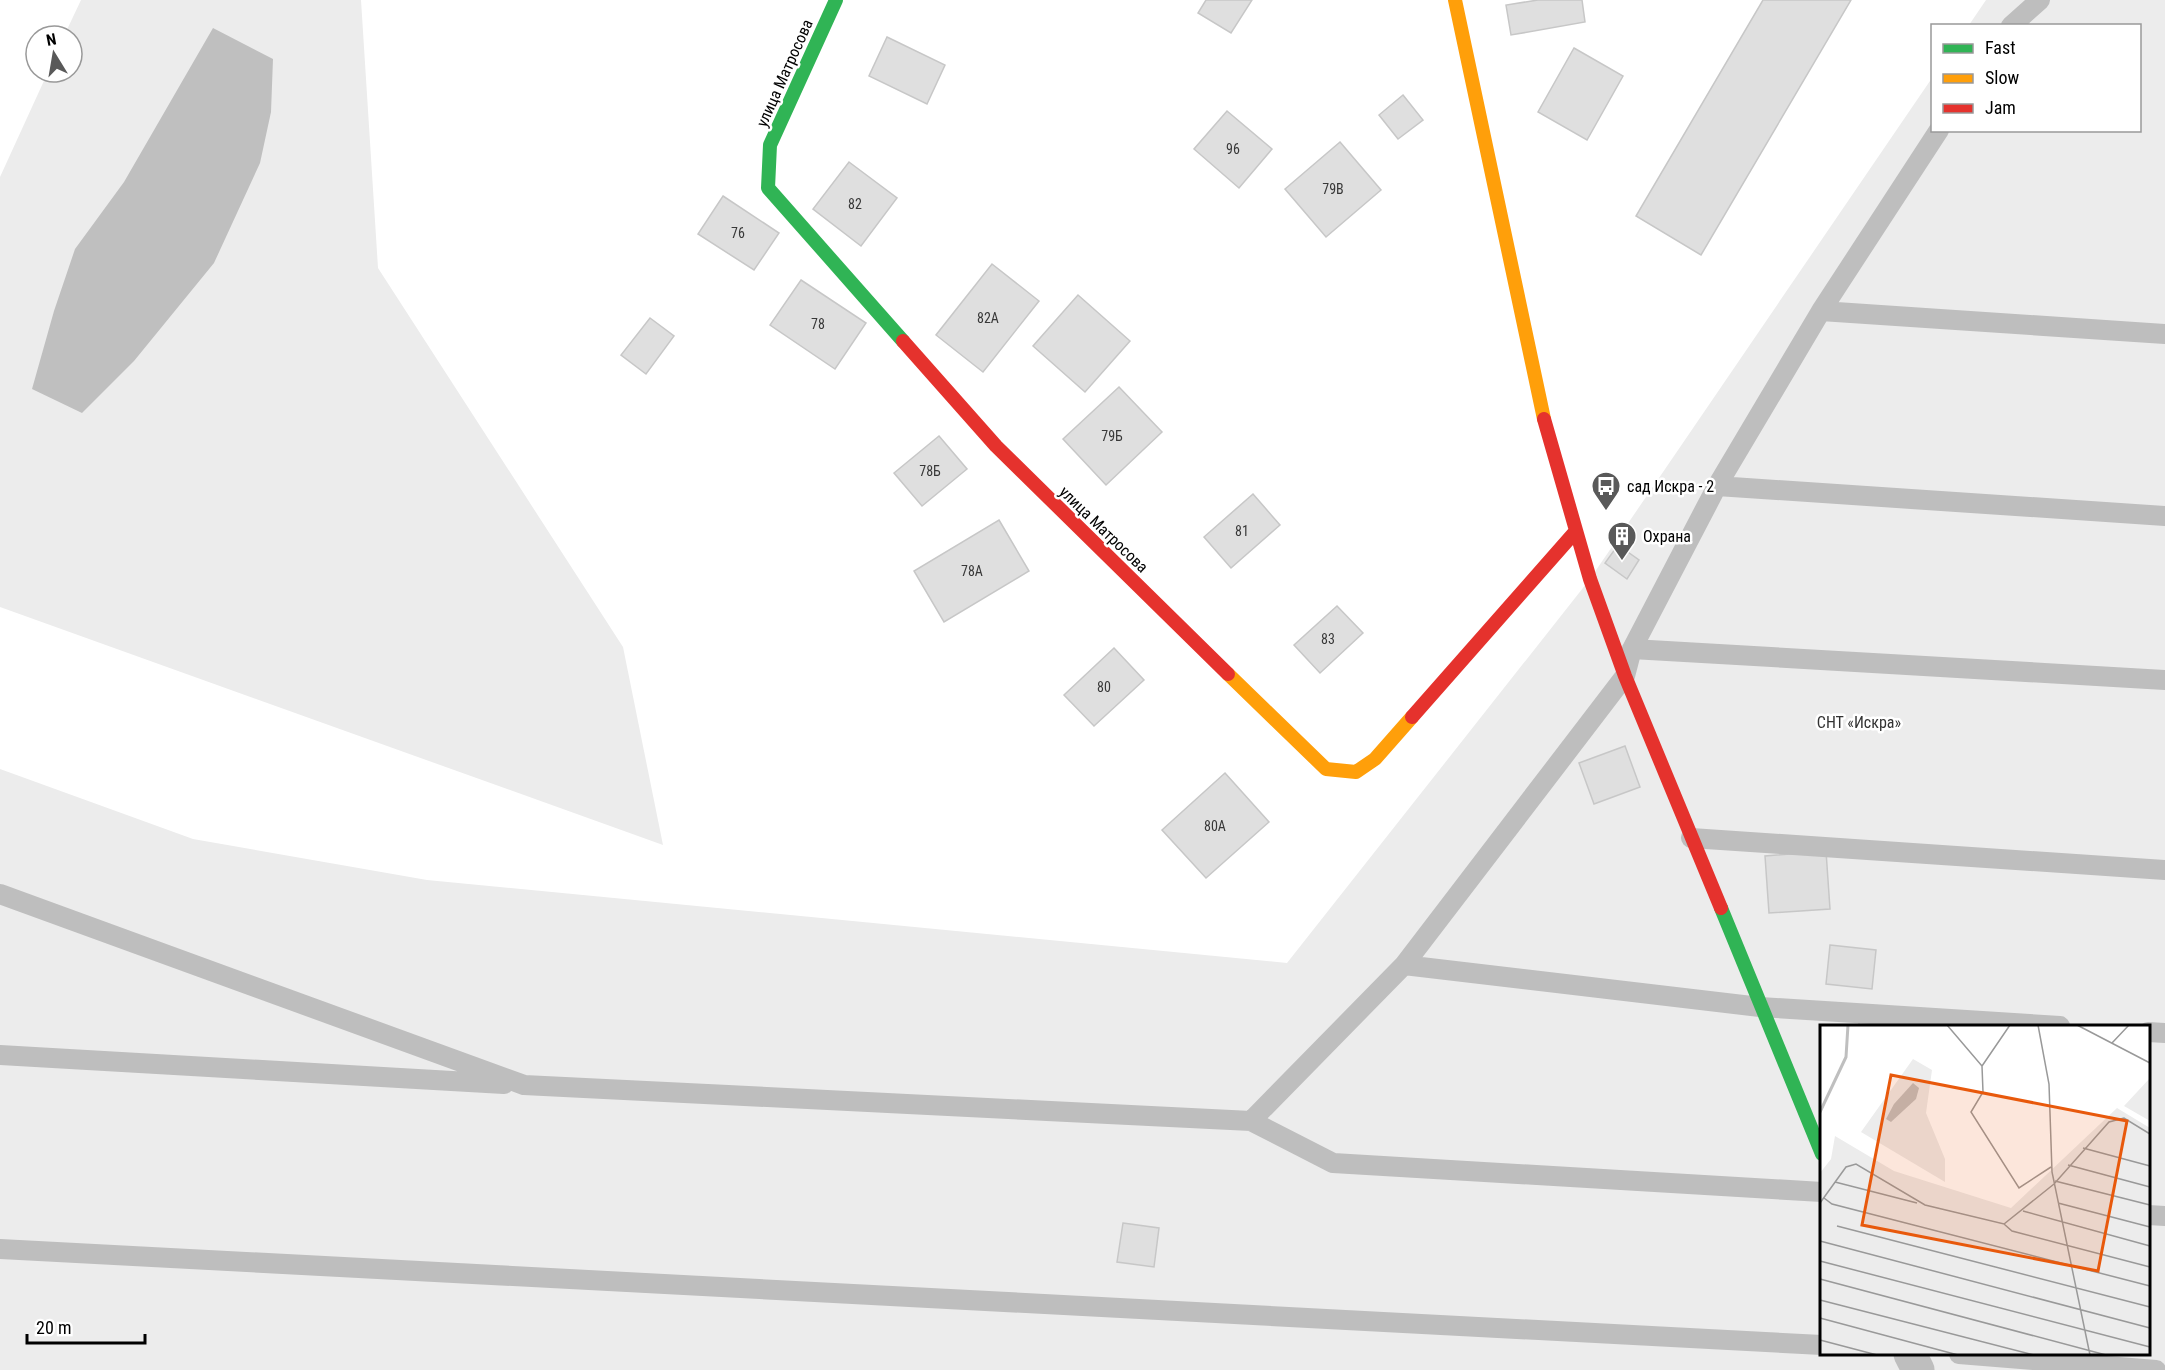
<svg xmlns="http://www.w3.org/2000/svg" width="2165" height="1370" viewBox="0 0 2165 1370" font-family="'Roboto Condensed',sans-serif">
<rect width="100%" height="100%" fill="#fff"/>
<path fill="#ececec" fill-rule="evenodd" d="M81,0h280l17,268 245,379 40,198 -663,-238v-430l48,-105h24v-36h-8z
M1986,0h179v1370h-2165v-601l193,70 234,41 860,83 303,-384 342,-501v52h208v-104l-171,-1zM1822,1026h326v328h-326z"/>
<path fill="#bfbfbf" d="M213,28l60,31 -2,53 -11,51 -46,100 -80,98 -52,52 -50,-24 22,-78 21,-62 49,-67z"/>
<path fill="#dfdfdf" stroke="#c7c7c7" stroke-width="1.5" d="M1206,0h46l-21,33 -33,-20z
M1538,0h44l3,22 -74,13 -5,-30z
M1763,0h88l-150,255 -65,-39z
M887,37l58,28 -18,39 -58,-28z
M1574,48l49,28 -36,64 -49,-28z
M1403,95l20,25 -25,19 -19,-24z
M1227,111l45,38 -33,39 -45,-39z
M1340,142l41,48 -55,47 -41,-48z
M849,162l48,36 -36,48 -48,-37z
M723,196l56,37 -25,37 -56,-36z
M992,264l47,37 -56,71 -47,-37z
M801,280l65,43 -31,46 -65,-44z
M1078,295l52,46 -45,51 -52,-46z
M650,318l24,18 -28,38 -25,-19z
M1119,387l43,45 -56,53 -43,-46z
M939,436l28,33 -45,37 -28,-33z
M1253,494l27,31 -49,43 -27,-31z
M999,520l30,51 -85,51 -30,-51z
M1618,545l21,15 -12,19 -22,-16z
M1337,606l26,27 -43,40 -26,-28z
M1114,648l30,32 -50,46 -30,-31z
M1625,746l15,41 -46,17 -15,-41z
M1225,773l44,49 -63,56 -44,-48z
M1826,851l4,58 -61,4 -4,-57z
M1830,945l46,5 -4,39 -46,-5z
M1859,1022l56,4h-56z
M1123,1223l36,5 -5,39 -37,-5z"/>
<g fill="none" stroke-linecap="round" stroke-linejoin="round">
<path stroke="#bebebe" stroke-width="20" d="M2011,26l29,-26
M1821,311l344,23
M1717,486l448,30
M1632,649l533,31
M1691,838l474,32
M0,894l524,191 727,36 153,-156 221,-289 7,-27 85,-163 104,-175 118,-181
M1404,965l356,42 300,19
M2148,1032l17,1
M0,1055l504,29
M1251,1121l82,42 489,29
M2148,1215l17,1
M0,1249l1822,96
M1959,1354l197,16"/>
<path stroke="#bebebe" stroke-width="33" d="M1910,1354l8,16"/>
<path stroke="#30b455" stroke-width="14" d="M836,0l-66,145 -2,43 135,153
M1721,908l101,246"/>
<path stroke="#ff9f0a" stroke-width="14" d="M1455,0l89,419
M1228,674l98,95 30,3 19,-13 37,-42"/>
<path stroke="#e5322d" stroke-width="14" d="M903,341l93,105 232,228
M1544,419l46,160 35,97 96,232
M1412,717l163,-185"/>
</g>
<defs>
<g id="bus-pin" transform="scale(1.5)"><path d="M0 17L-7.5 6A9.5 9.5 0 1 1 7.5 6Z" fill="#595959" stroke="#fff"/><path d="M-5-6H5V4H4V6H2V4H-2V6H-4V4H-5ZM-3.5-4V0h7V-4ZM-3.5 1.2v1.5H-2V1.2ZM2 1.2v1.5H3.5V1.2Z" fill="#fff"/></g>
<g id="building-pin" transform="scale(1.5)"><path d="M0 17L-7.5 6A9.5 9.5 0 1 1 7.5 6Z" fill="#595959" stroke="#fff"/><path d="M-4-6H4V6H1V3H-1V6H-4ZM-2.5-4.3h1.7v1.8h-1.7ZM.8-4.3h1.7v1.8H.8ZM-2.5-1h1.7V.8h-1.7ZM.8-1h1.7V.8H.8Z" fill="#fff"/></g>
</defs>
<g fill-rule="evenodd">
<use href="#bus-pin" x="1606" y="486"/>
<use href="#building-pin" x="1622" y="536"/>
</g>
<g text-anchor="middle" stroke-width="5" stroke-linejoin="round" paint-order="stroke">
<g font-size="14" fill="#383838">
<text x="1233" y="154">96</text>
<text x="1333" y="194">79В</text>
<text x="855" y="209">82</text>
<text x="738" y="238">76</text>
<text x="988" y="323">82А</text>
<text x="818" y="329">78</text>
<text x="1112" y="441">79Б</text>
<text x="930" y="476">78Б</text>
<text x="1242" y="536">81</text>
<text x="972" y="576">78А</text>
<text x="1328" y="644">83</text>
<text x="1104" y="692">80</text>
<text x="1215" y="831">80А</text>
</g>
<g font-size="16" fill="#000" stroke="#fff">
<text transform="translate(784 73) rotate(-66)" y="6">улица Матросова</text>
<text transform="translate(1104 529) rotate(44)" y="6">улица Матросова</text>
</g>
<g font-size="16" fill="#000" stroke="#fff" text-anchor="start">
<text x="1627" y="492">сад Искра - 2</text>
<text x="1643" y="542">Охрана</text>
</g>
<g font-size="16" fill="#333" stroke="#fff">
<text x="1859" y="728">СНТ «Искра»</text>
</g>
</g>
<g transform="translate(1820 1025)">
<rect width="330" height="330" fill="#fff"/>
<path d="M93,34l19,11 -6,43 19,46v23l-84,-50zM330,53v43l-26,-15zM297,83l33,20v227h-330v-182l11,-14 4,-23 59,35 117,37z" fill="#ececec"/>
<path d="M93,58l6,5 -3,11 -25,23 -5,-3 8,-15z" fill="#bfbfbf"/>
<path fill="none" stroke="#bfbfbf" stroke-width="3" d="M0,87l26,-55 2,-32"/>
<path fill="none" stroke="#999" stroke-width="1.5" d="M127,0l35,41 1,26 -12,20 48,76 32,-21M218,0l11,59 3,88 38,183M257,0l73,38M292,18l17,-18M162,41l28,-41M263,123l67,18M248,140l82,22M235,156l95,24M15,157l82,21M4,173l8,6 318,82M0,178l26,-36 10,-3 69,41 79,19 50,-40 55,-62 15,-4 26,16M238,178l92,24M203,186l127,35M184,199l8,7 138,36M17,201l313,81M0,216l330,87M0,236l330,86M0,254l286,76M0,275l214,55M0,293l138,37M0,315l57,15"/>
<path fill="#e8590c" fill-opacity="0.15" stroke="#e8590c" stroke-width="3" d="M71,50l236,46 -29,150 -236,-46z"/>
<rect width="330" height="330" fill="none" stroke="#000" stroke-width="3"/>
</g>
<rect x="1931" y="24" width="210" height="108" fill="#ffffff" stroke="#999999" stroke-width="1.5"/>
<rect x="1943" y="44" width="30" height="9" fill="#30b455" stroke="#999999" stroke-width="1.5"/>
<text x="1985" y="54" font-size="18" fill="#000000">Fast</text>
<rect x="1943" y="74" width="30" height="9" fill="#ff9f0a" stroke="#999999" stroke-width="1.5"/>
<text x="1985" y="84" font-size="18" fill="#000000">Slow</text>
<rect x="1943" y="104" width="30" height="9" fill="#e5322d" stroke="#999999" stroke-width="1.5"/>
<text x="1985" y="114" font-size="18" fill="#000000">Jam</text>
<g transform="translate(54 54) rotate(349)"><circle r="28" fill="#ffffff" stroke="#999999" stroke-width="1.5"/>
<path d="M0-4.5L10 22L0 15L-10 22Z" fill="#595959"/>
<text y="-9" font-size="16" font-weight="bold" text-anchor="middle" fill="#000000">N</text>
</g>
<path d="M27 1334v9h118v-9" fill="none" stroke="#000000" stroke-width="3"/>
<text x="36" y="1334" font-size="18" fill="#000000" stroke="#ffffff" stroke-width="4.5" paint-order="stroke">20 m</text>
</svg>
